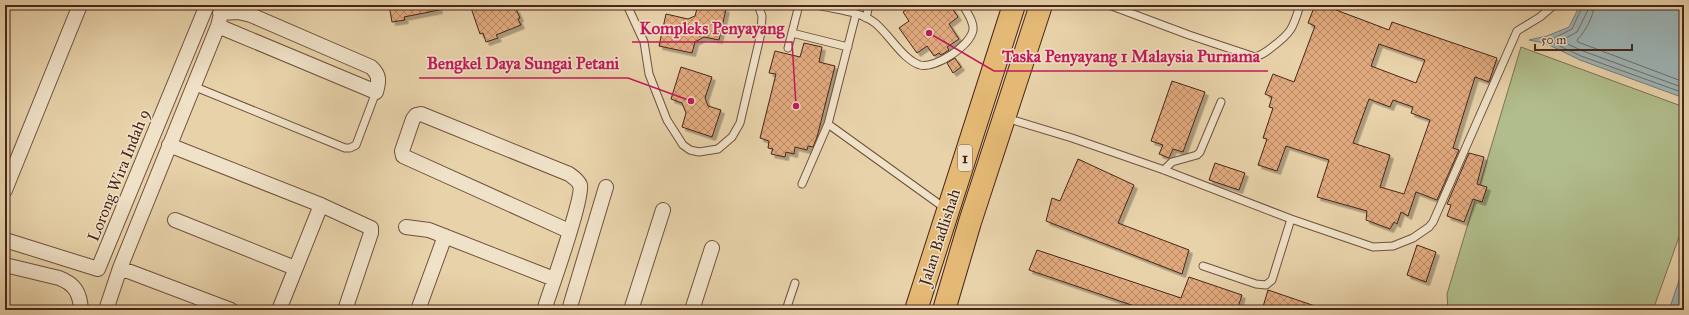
<svg xmlns="http://www.w3.org/2000/svg" width="1689" height="315" viewBox="0 0 1689 315" font-family="'IM FELL Great Primer',serif">
<defs>
<pattern id="building-cross-hatch" width="8" height="8" patternUnits="userSpaceOnUse"><rect width="8" height="8" fill="#e1aa7e"/><path d="M0 0l8 8M0 8l8-8" fill="none" stroke="#b88a66"/></pattern>
<filter id="shadow"><feDropShadow dx="3.5" dy="3.5" stdDeviation="0" flood-color="#0004"/></filter>
</defs>
<rect width="100%" height="100%" fill="#e8d2aa"/>
<filter id="stains"><feTurbulence type="fractalNoise" baseFrequency=".005" numOctaves="4"/><feColorMatrix values="0 0 0 0 .2 0 0 0 0 .09 0 0 0 0 .02 0 0 0 .5 -.17"/></filter>
<radialGradient id="worn" r=".72"><stop offset=".6" stop-color="#630" stop-opacity="0"/><stop offset="1" stop-color="#630" stop-opacity=".3"/></radialGradient>
<path fill="#b1bd8c" stroke="#7c7253" d="M1521,47l163,60v116l-31,87h-205l-1,-16z"/>
<path fill="#9db4b5" stroke="#7b7b77" d="M1580,5h104v93l-104,-38 -35,-17 -16,-3 18,-4 22,-9z
M1684,266v44h-15z"/>
<g fill="none" stroke-linecap="round" stroke-linejoin="round">
<path stroke="#726d68" stroke-width="1" d="M1583,5l-11,24 -20,10 -1,3 30,14 103,37
M1588,5v5l-11,22 -13,7 -1,3 20,9 101,37
M1594,5c0,11 -9,27 -17,35l1,2 106,40"/>
</g>
<path fill="url(#building-cross-hatch)" stroke="#47261a" fill-rule="evenodd" filter="url(#shadow)" d="M389,5h49l1,5 -35,7 1,3 -13,2z
M470,5h43l1,4h2l4,9 -2,1 3,6 -25,10 2,3 -12,4 -3,-9 -3,1z
M698,5h11l17,4 -7,31 -15,-3 -9,5 -3,11 -33,-7 7,-32 22,5 7,-3z
M913,5h37l8,12 -9,7 10,15 -12,8 2,3 -8,5 -2,-2 -5,3 -7,-10 -10,7 -18,-25 10,-7 -6,-9z
M1315,5h8l66,25 3,-8 105,36 -8,24 -14,-5 -22,71 6,2 -22,50 -21,-8 -8,24 -7,-4 -4,12 -3,-2 -4,7 -24,-9 1,-9 -50,-14 12,-37 -43,-14 -9,25 -19,-6 9,-26 -4,-1 10,-30 -4,-1 3,-10 -7,-3 8,-20 21,8 21,-56 -7,-3zM1379,44l46,16 -9,23 -45,-17zM1369,99l21,8 3,-7 20,7 -2,6 19,7 -26,74 -24,-7 10,-32 -37,-12z
M804,43l18,4 -3,15 16,4 -18,71 -4,10 -5,-1 -1,4 -12,-3 -1,7 -8,-2 -1,5 -14,-3 2,-5 -5,-1 1,-7 -9,-3 16,-64 -7,-1 6,-22 25,6z
M955,58l6,9 -8,6 -6,-10z
M681,67l31,10 -7,21 3,8 13,4 -9,27 -30,-10 4,-14 -4,-10 -11,-4z
M1172,81l33,11 -22,60 -10,-3 -4,9 -10,-4 4,-9 -12,-4z
M1469,153l15,4 -7,27 10,3 -5,15 -9,-3 -9,23 -17,-6 4,-11 -4,-1z
M1078,159l56,26 -16,38 71,27 -7,24 -136,-53 6,-23 8,3z
M1215,163l30,10 -6,17 -30,-10z
M1417,245l19,7 -10,30 -19,-7z
M1037,250l144,48 8,-21 53,18 -5,15h-91l-117,-40z
M1268,290l53,18v2h-59z"/>
<g fill="none" stroke-linecap="round" stroke-linejoin="round">
<g stroke="#6f513e" stroke-width="9">
<path id="lane" d="M627,5l17,37 5,32 18,46 16,25 7,5 9,2 19,-3 14,-12 8,-14 21,-90 1,-17 -4,-11
M817,5c19,5 43,6 58,18 14,11 28,37 45,42 15,4 50,-19 53,-35 1,-9 -6,-17 -10,-25
M1109,5l80,30 66,22c7,-2 11,-5 16,-9 20,-15 22,-19 29,-43
M856,14l-28,110 118,85
M866,18l3,-13
M792,33l56,14
M788,48l11,-43
M193,86l152,62h5l6,-3 20,-53
M1006,118l66,20 92,32 127,49 82,28 20,-1 20,-8 16,-11 4,-5 84,-191 23,-14 14,-12
M1164,170l8,-8 25,-7 3,-3 21,-50
M802,184l26,-60
M1203,266l53,18 10,1 6,-5 19,-61
M786,310l9,-27"/>
</g>
<g stroke="#6f513e" stroke-width="16">
<path id="street" d="M218,26l158,66c3,-11 4,-17 -5,-25l-120,-52 -13,-3 -18,1
M169,145l152,60 50,23v5l-26,77
M5,190l75,-185
M175,220l120,48
M406,227l23,3 125,49
M5,240l93,29 109,-264
M5,265l54,13c16,6 21,15 22,32
M120,268l111,42
M106,310l14,-42 98,-242 2,-8
M279,310l42,-105
M418,310l27,-74
M544,310c6,-18 40,-114 36,-125 -2,-5 -7,-8 -11,-11l-148,-60 -5,1 -3,4 -11,32 1,5 166,75
M569,310l37,-123
M631,310l32,-100
M692,310l20,-62"/>
</g>
<g stroke="#47261a" stroke-width="24">
<path id="primary" d="M916,310l98,-305
M944,310l26,-88 71,-217"/>
</g>
<use href="#lane" stroke="#f0e2c8" stroke-width="7"/>
<use href="#street" stroke="#f0e2c8" stroke-width="14"/>
<use href="#primary" stroke="#e4b975" stroke-width="22"/>
</g>
<g text-anchor="middle" stroke-width="3" stroke-linejoin="round" paint-order="stroke">
<rect fill="#f0e2c8" stroke="#7a5e4e" stroke-width="1" x="958" y="145" width="14" height="26" rx="3"/>
<g font-size="15" font-weight="bold" fill="#47261a">
<text x="965" y="163">1</text>
</g>
<g font-size="16" fill="#47261a" stroke="#f0e2c8">
<text transform="translate(118 175) rotate(-68)" y="6">Lorong Wira Indah 9</text>
<text transform="translate(939 237) rotate(-72)" y="6">Jalan Badlishah</text>
</g>
</g>
<path fill="none" stroke="#c2185b" stroke-width="1.5" d="M796 106L792 42H632M929 33L994 71H1268M691 101L628 78H419"/>
<g fill="#c2185b" stroke="#f0e2c8" stroke-width="1.5">
<circle cx="796" cy="106" r="4"/>
<circle cx="929" cy="33" r="4"/>
<circle cx="691" cy="101" r="4"/>
</g>
<g font-size="17" text-anchor="middle" font-weight="bold" fill="#c2185b" stroke="#f0e2c8" stroke-width="3" stroke-linejoin="round" paint-order="stroke">
<text x="712" y="34">Kompleks Penyayang</text>
<text x="1131" y="62">Taska Penyayang 1 Malaysia Purnama</text>
<text x="523" y="69">Bengkel Daya Sungai Petani</text>
</g>
<rect width="1689" height="315" fill="none" stroke="#e8d2aa" stroke-width="20"/>
<rect x="6" y="6" width="1677" height="303" fill="none" stroke="#47261a" stroke-width="2"/>
<rect x="10" y="10" width="1669" height="295" fill="none" stroke="#47261a"/>
<path d="M1535 44v6h97v-6" fill="none" stroke="#47261a" stroke-width="2"/>
<text x="1541" y="44" font-size="12" fill="#47261a" stroke="#f0e2c8" stroke-width="3" paint-order="stroke">50 m</text>
<rect width="100%" height="100%" filter="url(#stains)"/>
<rect width="100%" height="100%" fill="url(#worn)"/>
</svg>
